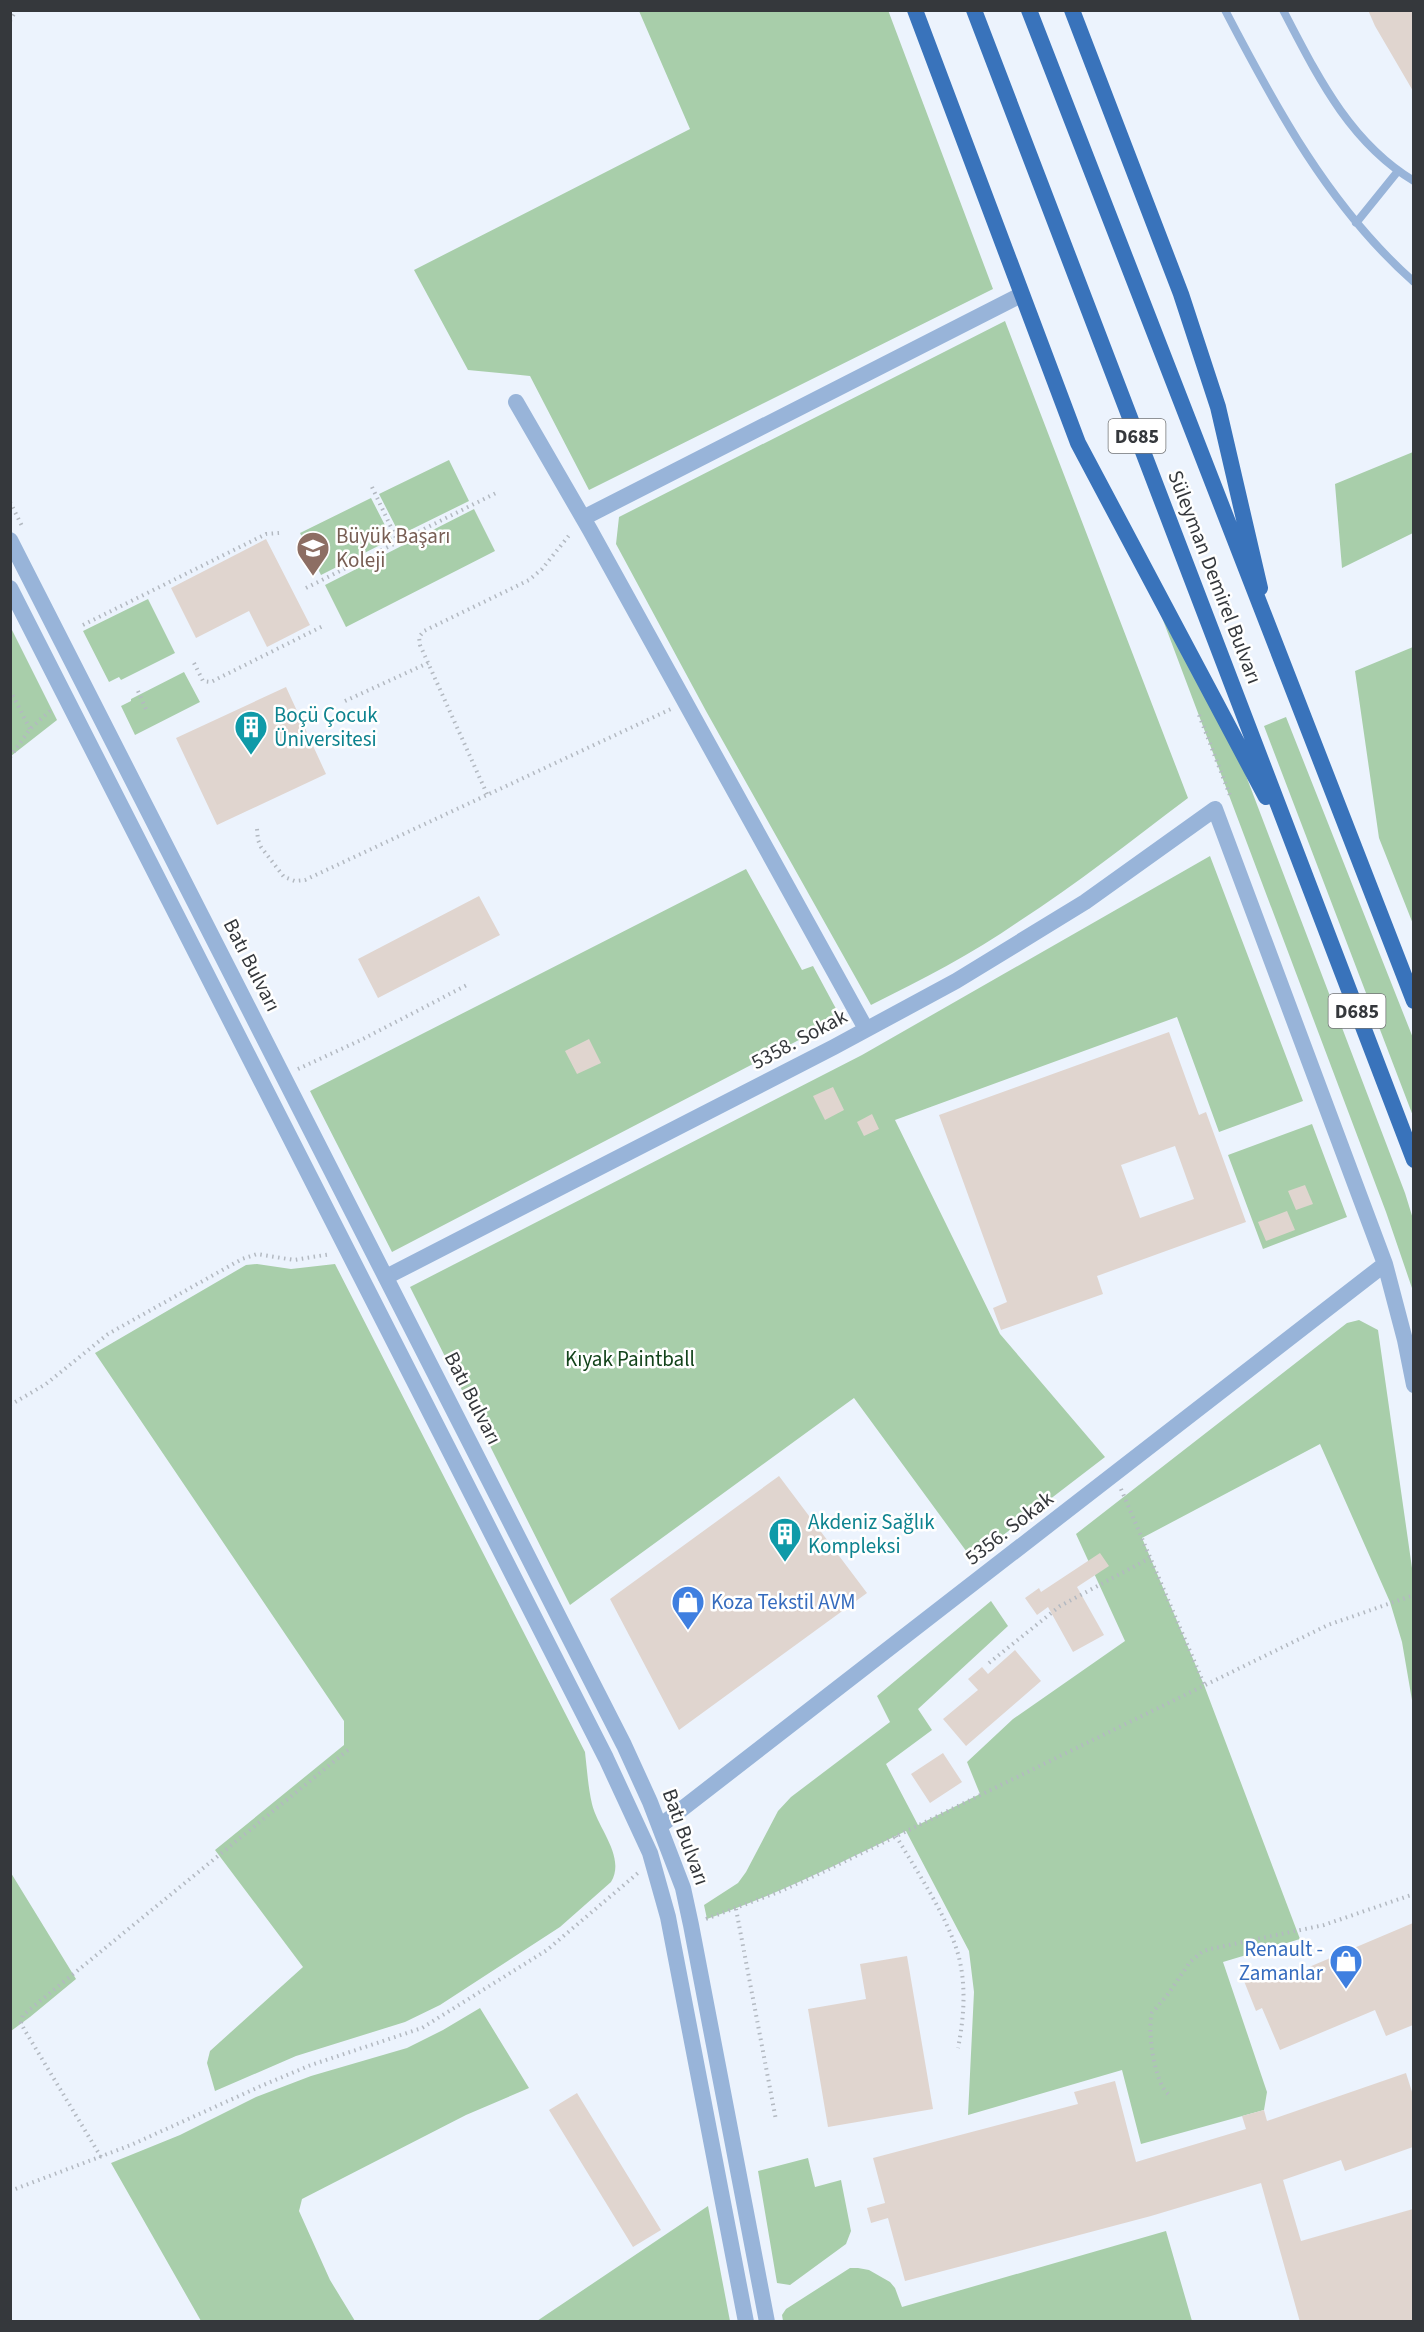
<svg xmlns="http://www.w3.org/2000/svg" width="1424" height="2332" viewBox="0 0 1424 2332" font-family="'Source Sans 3',sans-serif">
<rect width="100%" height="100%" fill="#ecf3fd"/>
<path fill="#a8ceaa" d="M888,10l105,279 -404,201 -59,-114 -62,-6 -54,-100 276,-141 -51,-118z
M1005,321l183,477c-56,42 -111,86 -170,124 -46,32 -97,58 -147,83l-165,-294 -90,-167 3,-27z
M1413,452v81l-71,35 -7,-84z
M449,460l20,41 -69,34 -21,-41z
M371,498l21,41 -71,36 -21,-42z
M474,509l21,42 -149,76 -21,-42z
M1143,567l81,151 181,475 8,26v72l-27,-79z
M148,599l27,54 -54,27 -2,-3 -10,5 -26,-51z
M11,628l46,92 -46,36h-1z
M1413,647v277l-34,-86 -24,-167z
M184,672l16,30 -65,33 -14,-29 10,-5v-2z
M1286,717l127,321v78l-149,-390z
M1210,856l93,245 -84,31 -42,-115 -282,103 105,214 105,123 -133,102 -118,-161 -284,207 -160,-318 452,-232z
M746,869l56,101 11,-4 28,52 -449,234 -82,-161z
M1312,1124l35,93 -84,32 -35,-94z
M257,1264l34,5 44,-5 250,488c2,17 3,35 7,52 6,25 34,53 19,78l-51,45 -120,78 -35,17 -109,34 -81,35 -8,-28 3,-12 93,-84 -88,-117 129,-105v-24l-249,-368 151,-88z
M1359,1320l19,10 35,245v131l-11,-64 -12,-40 -70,-158 -178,94 62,147 96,254 -77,23 44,130 -3,18 -123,34 -19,-74 -154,45 6,-123 -5,-41 -63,-120c-66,32 -130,64 -199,88l-3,-14 34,-22 8,-11 32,-61 13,-14 99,-75 -13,-26 114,-95 17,25 -90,83 14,21 -46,34 32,61 62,-31 -13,-32 46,-43 112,-78 -49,-107 271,-211z
M11,1873l65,106 -46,38 -19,14z
M480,2008l49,80 -63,27 -164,84 -3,12 31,69 25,41h-154l-90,-158 69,-28 76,-38 55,-21 96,-28 36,-18z
M808,2158l7,29 26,-7 10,51 -5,13 -56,41 -13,-2 -19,-112z
M708,2206l22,115h-193z
M1166,2231l26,90h-409l-1,-6 4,-6 64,-41h8l11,2 21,12 5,6 7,19z"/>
<path fill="#e0d5cf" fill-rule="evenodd" d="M1368,10h45v81l-38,-65z
M266,539l44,86 -43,22 -18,-36 -53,27 -25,-50z
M286,687l40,87 -109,51 -41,-87z
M479,896l21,39 -122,63 -20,-39z
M1169,1032l30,83 7,-3 40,110 -149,54 6,18 -102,36 -8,-22 14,-6 -68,-187zM1175,1146l19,53 -54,19 -19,-53z
M589,1039l12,24 -24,11 -12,-23z
M833,1087l11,23 -19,10 -12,-24z
M872,1114l7,15 -15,7 -7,-14z
M1305,1185l8,19 -17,6 -8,-19z
M1287,1211l8,19 -29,11 -8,-19z
M779,1476l88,117 -188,137 -69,-131z
M1100,1553l9,13 -32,21 27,48 -31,17 -25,-45 -11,8 -12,-17 14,-10 2,4z
M1015,1650l26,31 -75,65 -23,-27 35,-29 -10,-11 14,-12 6,7z
M943,1753l19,29 -32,21 -19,-29z
M1413,1923v102l-27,11 -11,-26 -95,40 -18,-42 -6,3 -12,-30 27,-11 5,11z
M907,1956l26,153 -105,18 -20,-118 58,-10 -6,-35z
M1406,2073l7,22v52l-68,24 -4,-11 -58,20 18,61 112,-32v113h-113l-39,-139 -110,33 -246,65 -17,-63 -17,5 -4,-15 18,-5 -12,-45 205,-54 -4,-12 41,-11 21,81 110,-33 -4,-13 22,-6 3,11z
M577,2093l84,137 -28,17 -84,-137z"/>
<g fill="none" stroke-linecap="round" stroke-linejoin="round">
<path stroke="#b3b9c1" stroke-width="4" stroke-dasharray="1.5 4.5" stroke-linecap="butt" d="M10,21l6,-11
M372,487l26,55
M10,502l12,24
M306,588l192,-96
M83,625l183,-91 13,-1
M194,663l9,18 8,1 114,-57
M10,690l20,39
M138,691l8,18
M345,701l83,-38
M1199,715l32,83
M10,757l20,-28 23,-21
M487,794l-67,-149 -1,-8 5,-6 105,-51 13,-11 29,-36
M257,829l1,11 3,7 23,30 11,4 10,-1 366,-171
M298,1069l65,-30 104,-54
M10,1405l36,-21 62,-50 134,-75 15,-5 37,6 37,-6
M1121,1489l83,195
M989,1663l71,-57 90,-48
M896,1836c20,34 44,69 58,106 13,33 11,71 4,106
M736,1909l40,211
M706,1919l75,-28 44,-20 503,-246 86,-30
M1168,2094c-14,-13 -21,-63 -16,-81l16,-19 22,-32 13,-11 7,-2 114,-24 90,-31
M101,2157l-77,-128 -3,-6 2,-8 325,-265
M10,2191l121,-46 130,-59 50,-21 111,-37 125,-78 91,-77"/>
<path stroke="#98b4d9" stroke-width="8" d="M1225,10c51,98 105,198 189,272
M1283,10c34,65 66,132 131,171
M1356,223l42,-52"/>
<path stroke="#98b4d9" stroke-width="16" d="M516,402l74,128 276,499
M583,518l438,-223
M386,1277l448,-230 122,-66 129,-79 130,-93 170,455 20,76 9,45
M660,1826l725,-562"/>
<path stroke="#98b4d9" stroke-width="16" d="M10,540l614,1205 26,57 33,86 8,37 76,397
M10,588l596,1170 44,95 18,64 78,405"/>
<path stroke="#3973bb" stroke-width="16" d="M915,10l163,433 188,354
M974,10l440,1150
M1029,10l385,991
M1072,10l109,284 37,113 42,181"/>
</g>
<defs>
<g id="school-pin" transform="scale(1.725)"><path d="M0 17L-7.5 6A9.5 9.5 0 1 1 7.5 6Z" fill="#8d6e63" stroke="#fff"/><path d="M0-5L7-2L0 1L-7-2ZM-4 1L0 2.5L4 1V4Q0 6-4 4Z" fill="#fff"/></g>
<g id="building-pin" transform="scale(1.725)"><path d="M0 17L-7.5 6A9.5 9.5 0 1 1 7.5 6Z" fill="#0f9aa8" stroke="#fff"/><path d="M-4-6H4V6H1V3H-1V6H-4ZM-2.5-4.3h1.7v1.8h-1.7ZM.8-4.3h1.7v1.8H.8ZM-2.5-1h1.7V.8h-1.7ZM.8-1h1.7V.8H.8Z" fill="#fff"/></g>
<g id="shop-pin" transform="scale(1.725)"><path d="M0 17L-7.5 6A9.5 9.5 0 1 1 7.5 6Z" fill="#3f7fe0" stroke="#fff"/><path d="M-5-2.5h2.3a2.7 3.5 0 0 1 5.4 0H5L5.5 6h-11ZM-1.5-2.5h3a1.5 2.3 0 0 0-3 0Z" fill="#fff"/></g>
</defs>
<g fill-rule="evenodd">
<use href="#school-pin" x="313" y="548"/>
<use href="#building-pin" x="251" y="727"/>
<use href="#building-pin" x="785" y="1534"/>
<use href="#shop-pin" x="688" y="1602"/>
<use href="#shop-pin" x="1346" y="1961"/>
</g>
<g text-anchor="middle" stroke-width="5" stroke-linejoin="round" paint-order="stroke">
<g fill="#fff" stroke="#727476" stroke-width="1.5">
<rect x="1108.5" y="419" width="57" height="34" rx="4.5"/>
<rect x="1328.5" y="994" width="57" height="34" rx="4.5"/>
</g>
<g font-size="20" font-weight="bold" fill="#35383c">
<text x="1137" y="443">D685</text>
<text x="1357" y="1018">D685</text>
</g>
<g font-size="21" fill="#785e54" stroke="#fff" text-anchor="start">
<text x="336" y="543">Büyük Başarı<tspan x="336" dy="24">Koleji</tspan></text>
</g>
<g font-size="21" fill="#35383c" stroke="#fff">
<text transform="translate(1215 577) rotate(69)" y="7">Süleyman Demirel Bulvarı</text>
<text transform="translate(252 965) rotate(63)" y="7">Batı Bulvarı</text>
<text transform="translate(799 1039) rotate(-28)" y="7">5358. Sokak</text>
<text transform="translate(473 1398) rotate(63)" y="7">Batı Bulvarı</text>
<text transform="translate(1009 1528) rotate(-38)" y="7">5356. Sokak</text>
<text transform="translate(686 1837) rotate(70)" y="7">Batı Bulvarı</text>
</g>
<g font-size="21" fill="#0d838f" stroke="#fff" text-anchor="start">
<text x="274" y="722">Boçü Çocuk<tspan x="274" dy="24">Üniversitesi</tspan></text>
<text x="808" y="1529">Akdeniz Sağlık<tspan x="808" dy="24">Kompleksi</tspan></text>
</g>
<g font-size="21" fill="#12431a" stroke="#fff">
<text x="630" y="1366">Kıyak Paintball</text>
</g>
<g font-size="21" fill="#366cbe" stroke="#fff" text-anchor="start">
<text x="711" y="1609">Koza Tekstil AVM</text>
<text x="1323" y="1956" text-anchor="end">Renault -<tspan x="1323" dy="24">Zamanlar</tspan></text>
</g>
</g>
<rect width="1424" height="2332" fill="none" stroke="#35383c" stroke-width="24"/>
</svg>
